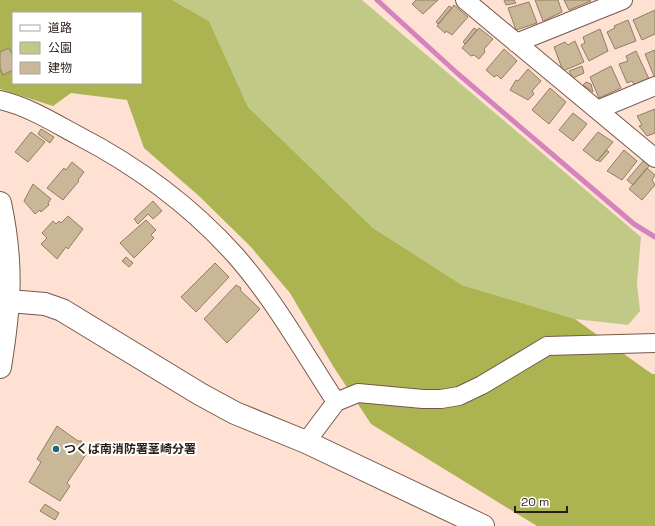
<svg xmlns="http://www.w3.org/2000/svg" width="655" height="526" viewBox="0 0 655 526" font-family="'Space Grotesk','Noto Sans JP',sans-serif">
<rect width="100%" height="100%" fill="#ffe1d4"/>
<path fill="#c1c987" d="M172,0h190l279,237 -4,46 3,28 -12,14 -53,-6 -113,-34 -89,-57 -125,-121 -39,-86z"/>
<path fill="#abb451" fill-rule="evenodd" d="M0,0h172l37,21 39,86 125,121 89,57 113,34 77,55h3v152h-118l-166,-102 -38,-58 -43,-73 -40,-47 -51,-50 -55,-48 -17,-48 -56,-7 -18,13 -53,-17zM13,13h128v70h-128z"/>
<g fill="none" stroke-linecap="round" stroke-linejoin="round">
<path stroke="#d583bc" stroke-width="5" d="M377,0l80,73 177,151 21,13"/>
</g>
<path fill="#c9b798" stroke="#907f62" d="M416,0h22l-15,14 -11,-10z
M504,0h10l2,3 -10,2z
M535,0h23l4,12 -19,9z
M564,0h26l1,1 -22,9z
M529,2l8,21 -21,7 -8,-22z
M454,5l14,12 -16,18 -6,-4 -1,2 -8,-7z
M449,6l3,2 -14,16 -2,-2z
M655,10v24l-13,6 -9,-20z
M628,20l8,21 -21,8 -8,-17 8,-4 -1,-2z
M474,28l3,2 -12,14 -2,-2z
M479,28l14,11 -9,10 1,3 -6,7 -5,-4 -3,1 -9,-8z
M600,29l8,22 -19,10 -8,-16 4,-2 -2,-6z
M575,41l9,21 -21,9 -9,-24 11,-5 3,3z
M9,48l4,9v13l-10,5 -3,-7v-16z
M504,49l13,12 -16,18 -4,-4 -3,2 -8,-7z
M655,50v26h-1l-9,-22z
M636,51l13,28 -14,7 -3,-5 -5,2 -8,-19 9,-3 -2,-5z
M582,66l2,7 -11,5 -4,-7z
M611,66l10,22 -22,10 -9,-21z
M528,69l13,12 -9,10 2,3 -6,6 -18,-10 6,-10 2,1z
M586,82l5,2 2,8 -10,-7z
M550,88l16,14 -17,22 -17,-14z
M655,109v24l-8,3 -8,-10 3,-1 -5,-9z
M573,113l14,11 -14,17 -14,-11z
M41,129l13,8 -4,6 -12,-9z
M31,132l14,10 -17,20 -13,-10z
M598,132l15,10 -16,19 -14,-11z
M607,150l2,2 -9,10 -2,-2z
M624,150l13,11 -15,19 -15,-9z
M644,160l6,5 -17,20 -6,-5z
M72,162l12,10 -6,8 1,1 -16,19 -16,-12 17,-20 2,2z
M647,168l8,7 -3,5 3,5 -13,15 -13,-11z
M33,184l18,15 -3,4 1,2 -8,7 -1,-2 -5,4 -11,-13z
M153,201l9,10 -9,8 -5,-5 -10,10 -4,-5z
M68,216l15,13 -15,20 -2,-2 -9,12 -16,-15 6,-6 -5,-5 11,-12 3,3 3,-3 2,2z
M146,220l10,10 -5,5 3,3 -20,20 -14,-15z
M126,257l7,6 -4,4 -7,-6z
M215,263l14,14 -33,35 -15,-15z
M236,285l5,3 -1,2 20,19 -33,34 -23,-24z
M57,426l21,15h4l-4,7 9,5 -20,30 3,3 -10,15 -31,-19 12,-20 -4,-3z
M45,504l14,9 -4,7 -15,-9z"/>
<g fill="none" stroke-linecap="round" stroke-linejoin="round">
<g stroke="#765849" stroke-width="20">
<path id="minor" d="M465,0l190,158
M516,43l107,-43
M0,100c27,6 53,22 77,35 58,30 114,71 158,120 39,44 69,98 101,147l-30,40
M597,110l58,-24
M336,402l22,-9 65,6h18l18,-3 23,-11 65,-39 108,-3"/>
</g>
<g stroke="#765849" stroke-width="24">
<path id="tertiary" d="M0,203c13,61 10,102 0,164
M9,301l36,3 17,6 138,84 35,19 71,29 177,84"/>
</g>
<use href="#minor" stroke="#fff" stroke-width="18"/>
<use href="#tertiary" stroke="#fff" stroke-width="22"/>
</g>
<circle fill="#216776" stroke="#fff" stroke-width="1.5" cx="56" cy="449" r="4"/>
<g text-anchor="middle" stroke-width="4" stroke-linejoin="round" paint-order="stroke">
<g font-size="12" font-weight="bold" fill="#2a1d17" stroke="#fff" text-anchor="start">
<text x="64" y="453">つくば南消防署茎崎分署</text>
</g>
</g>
<rect x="12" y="12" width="130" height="72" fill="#ffffff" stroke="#aaa5a2"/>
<rect x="20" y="25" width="20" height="6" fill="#ffffff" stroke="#aaa5a2"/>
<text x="48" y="32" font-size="12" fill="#2a1d17">道路</text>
<rect x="20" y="42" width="20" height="12" fill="#c1c987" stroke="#aaa5a2"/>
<text x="48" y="52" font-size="12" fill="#2a1d17">公園</text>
<rect x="20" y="62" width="20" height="12" fill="#c9b798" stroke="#aaa5a2"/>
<text x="48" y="72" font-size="12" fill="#2a1d17">建物</text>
<path d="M515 506v6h52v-6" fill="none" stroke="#2a1d17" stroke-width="2"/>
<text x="521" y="506" font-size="12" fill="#2a1d17" stroke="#ffffff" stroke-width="3" paint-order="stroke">20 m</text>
</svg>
